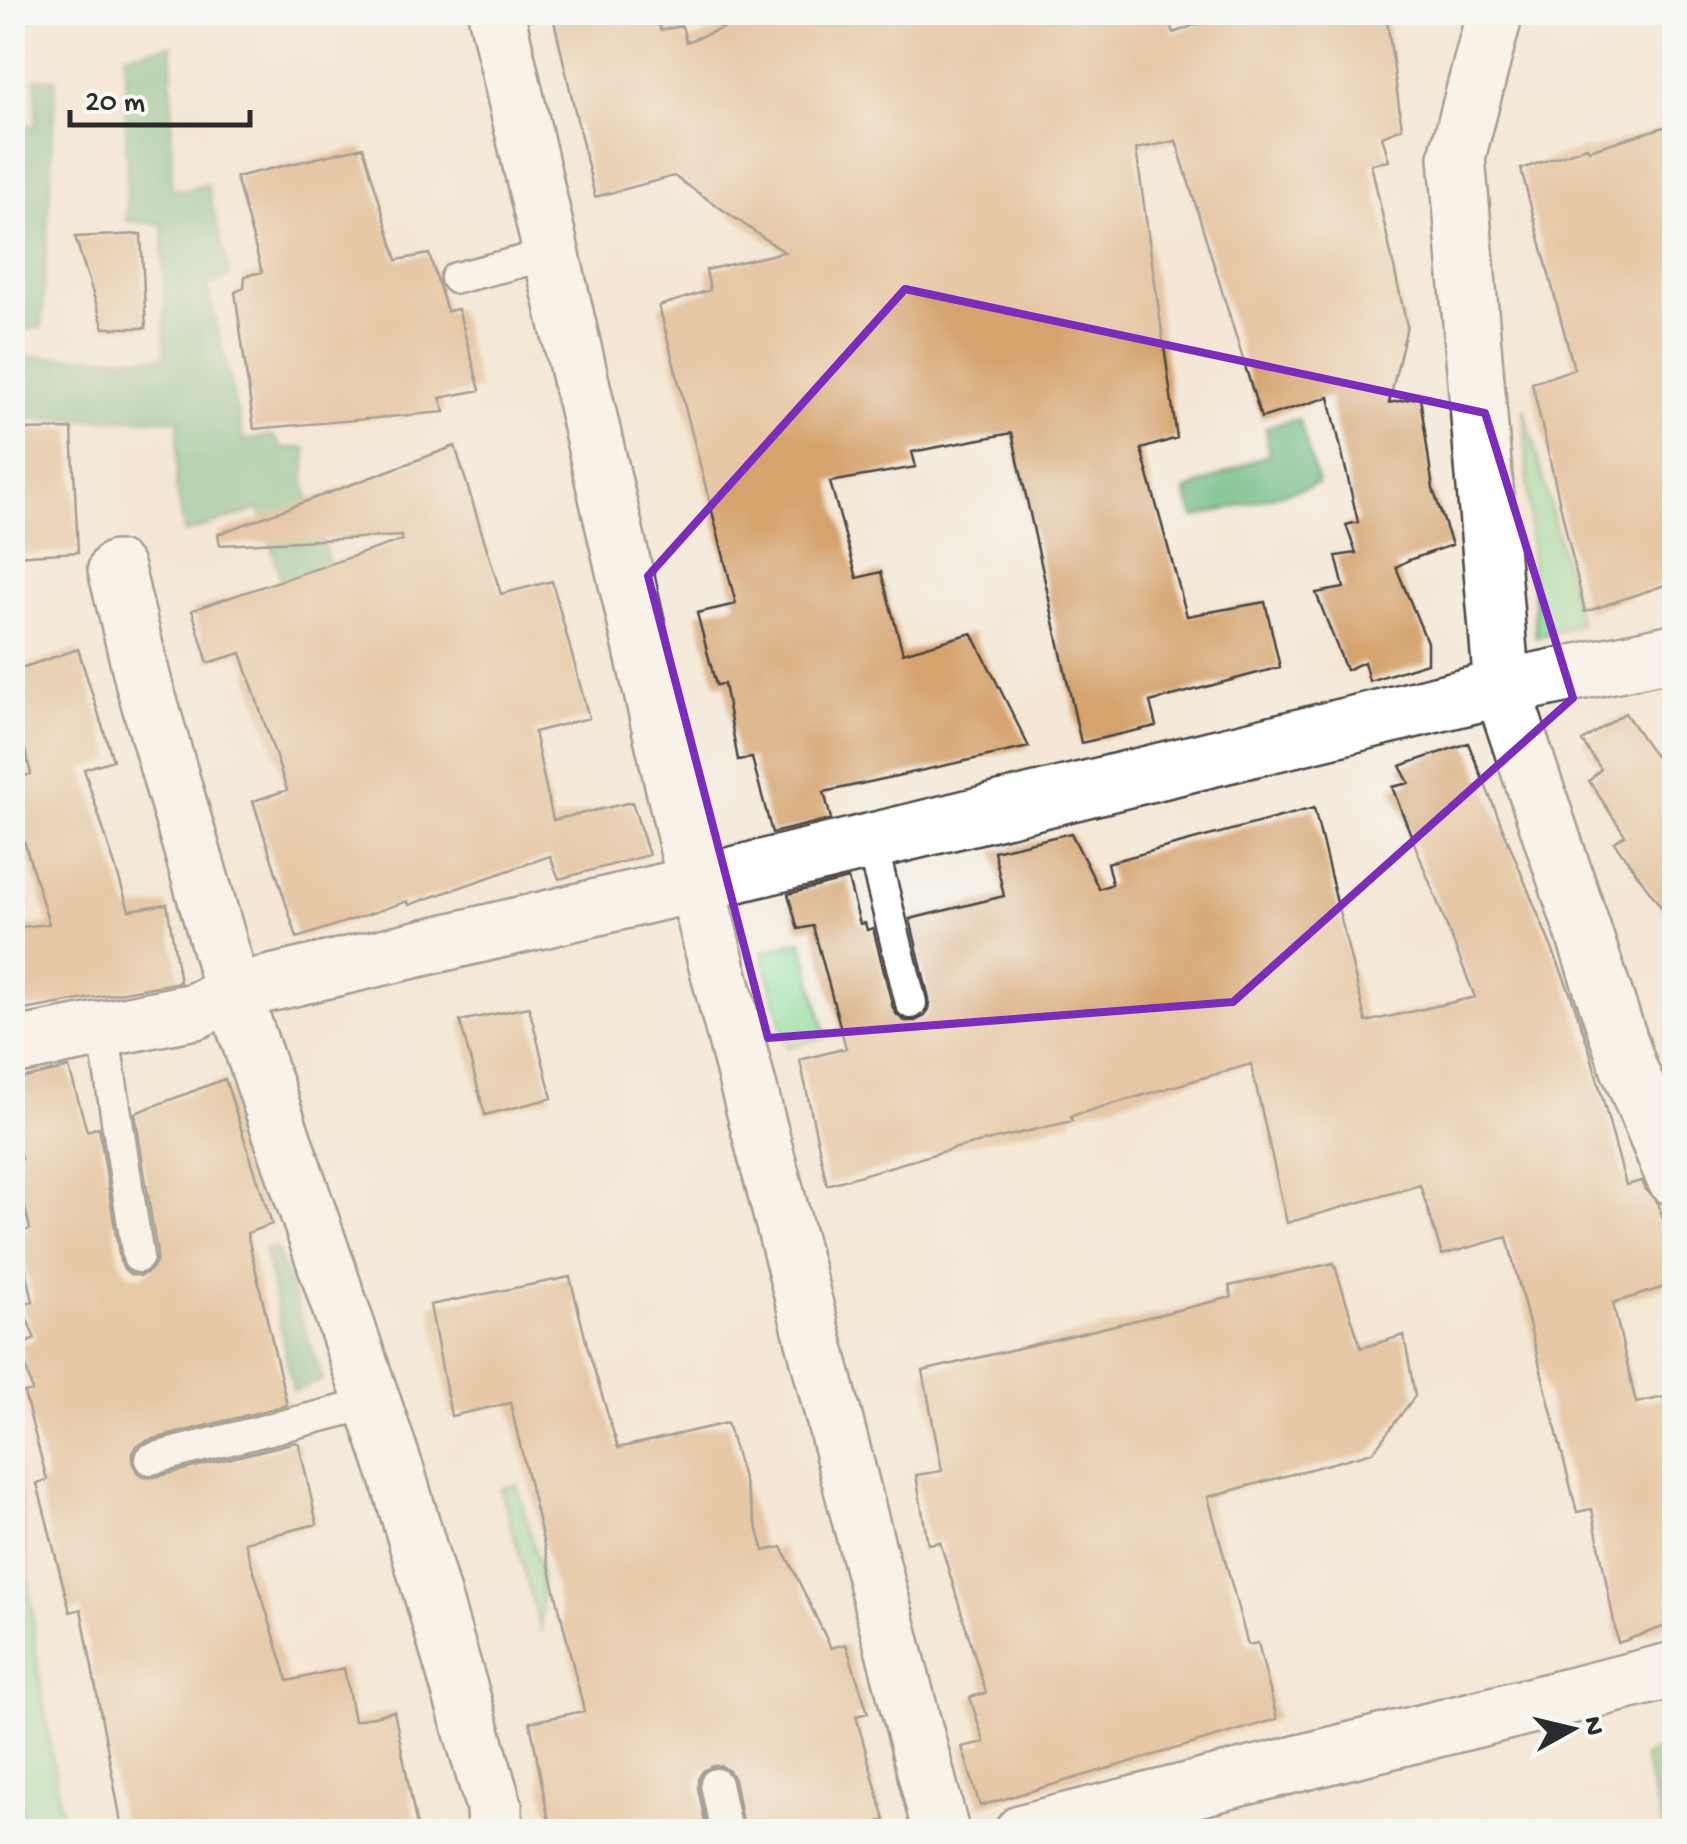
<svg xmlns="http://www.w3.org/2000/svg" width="1687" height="1844" viewBox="0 0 1687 1844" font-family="'Gochi Hand',sans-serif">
<rect width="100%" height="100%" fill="#f6f6f2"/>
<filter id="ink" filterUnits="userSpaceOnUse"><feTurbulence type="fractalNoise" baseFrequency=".01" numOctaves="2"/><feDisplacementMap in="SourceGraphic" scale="20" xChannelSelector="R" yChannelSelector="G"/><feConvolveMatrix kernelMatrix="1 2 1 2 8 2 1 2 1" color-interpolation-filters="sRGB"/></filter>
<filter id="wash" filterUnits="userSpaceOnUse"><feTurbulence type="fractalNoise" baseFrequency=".0048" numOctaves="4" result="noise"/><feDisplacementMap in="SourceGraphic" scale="40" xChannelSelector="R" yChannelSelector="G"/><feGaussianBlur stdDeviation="2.25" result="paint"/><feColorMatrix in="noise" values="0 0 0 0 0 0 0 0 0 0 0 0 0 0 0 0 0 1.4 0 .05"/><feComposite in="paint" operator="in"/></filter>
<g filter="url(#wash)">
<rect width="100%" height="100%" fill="#f4e7d5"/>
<path fill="#8edd9c" stroke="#5c8464" stroke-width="2.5" d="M1524,407l56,217 -44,13z
M802,941l24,96 -39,10 -24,-95z
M12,1424l26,245 26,162h-40l-12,-77z
M517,1485l24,90v57l-40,-143z"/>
<path fill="#72bc84" stroke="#4e7458" stroke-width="2.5" d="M172,45l-1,143 13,3 23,-7 23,93 -23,8 37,156 28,-6 11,13h23l-1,37 40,131 -49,11 -36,-118 -75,24 -9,-44 3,-70h-162l-5,-62h153l-2,-133 -36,-3 -2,-167z
M36,78l20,1 -14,248 -29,4 -1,-121 4,-84h20z
M1299,419l19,65 -124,34 -9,-27 84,-37 -3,-27z
M276,1248l47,132 -30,11 -28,-141z
M1674,1742v89h-10l-21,-74z"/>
<g id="blocks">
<path fill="#d5a36d" d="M552,12h104l4,18 22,-4 4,16 80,-30h402l5,21 57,-21h156l16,116 -20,8 7,25 -18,3 36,162 -18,77 31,-6 13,92 19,56 -43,15 -13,7 31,75v21l-58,18 -5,-19 -18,8 -30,-77 28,-5 -8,-32 20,-3 -10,-28 12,-3 -29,-125 -68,21 -85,-277 -40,8 41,289 -36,11 46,167 78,-14 15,65 -130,35 6,24 -75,17 -69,-310 -100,19 4,15 -86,15 27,96 24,-6 22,81 69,-20 57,114 -205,45 7,27 -59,14 -20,-75 -14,2 -14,-76 -8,1 -19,-72 39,-9 -77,-298 51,-16 -4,-20 78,-18 -110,-76 -79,21z
M1674,124v458l-89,30 -53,-229 42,-14 -53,-200 66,-22 2,3z
M363,147l34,113 32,-6 18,57 11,-2 22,81 -40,8 5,14 -191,17 -19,-137 9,-4 1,-12 17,-4 -26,-95z
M141,234l5,94h-42l-29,-91z
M72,429l6,123 -66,4 4,-126z
M455,446l46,148 51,-13 37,137 -55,14 19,88 79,-18 17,53 -90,24 -9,-23 -141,49 -1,-4 -111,37 -44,-137 34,-11 -46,-137 -33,10 -16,-53 210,-70 -1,-4 -181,9 -2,-11z
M78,649l35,111 -29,9 45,141 38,-6 13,78 -156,28 -12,-63v-19l37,-4 -37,-123v-22l19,-5 -19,-76v-27z
M1625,713l49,71v141l-60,-83 11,-7 -36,-54 12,-12 -19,-28z
M1468,743l103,252 19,57 36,133 16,-4 4,9 12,13 16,52v29l-61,19 23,100 38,-8v228l-56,20 -26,-134 -15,3 -70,-275 -65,18 -22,-70 -133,38 -36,-159 -180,52 1,5 -120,28 -125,36 -27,-125 46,-12 -33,-122 -15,3 -10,-35 60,-15 12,45 5,-1 2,7 6,-2 20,80 4,7 8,6h10l10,-5 4,-7v-10l-19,-80 94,-23 -10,-45 77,-18 28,56 13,-5 -5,-21 207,-55 52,214 109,-25 -83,-210 17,-4 -9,-17z
M529,1007l23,91 -67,17 -25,-94z
M69,1068l18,63 12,-4 21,134 4,8 6,5 10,2 10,-5 6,-8 1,-9 -22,-141 90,-34 47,145 -25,9 40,172 -141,36 -9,5 -4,7v11l5,9 7,4h10l141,-35 3,2 18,80 -72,18 43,139 56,-13 10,53 40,-10 24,121h-295l-42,-223 -11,3 -33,-129 10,-3 -23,-87 8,-2 -11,-46 14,-6 -14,-35 12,-3 -15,-68 12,-4 -16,-68 7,-2 -9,-44v-34z
M1334,1263l27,85 43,-13 11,61 -42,56 -165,45 40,148 10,-2 19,76 -297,87 -18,-59 22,-5 -14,-45 16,-4 -46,-151 -12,2 -12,-69 26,-4 -19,-100 309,-74 -3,-11z
M570,1277l18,72 30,99 109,-25 37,128 18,-4 49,101 15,-4 22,69 -12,3 29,104 -38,12h-103l-10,-53 -5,-8 -8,-5h-8l-10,5 -5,8v9l9,44h-156l-21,-110 54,-11 -74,-308 -59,13 -21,-111z"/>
</g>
</g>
<g filter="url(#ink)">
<use href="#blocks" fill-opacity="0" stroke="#494744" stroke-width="2.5"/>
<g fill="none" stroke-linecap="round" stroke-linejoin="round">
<g stroke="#494744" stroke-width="35">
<path id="service" d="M456,278l96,-24
M871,841l40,162
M103,1029l35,228
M151,1459l222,-56
M716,1784l10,48"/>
</g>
<g stroke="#494744" stroke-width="60">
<path id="minor" d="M1495,12l-38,145 45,531 126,378 46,111
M12,1047l183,-36 38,-19 463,-108 806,-196 172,-36
M1023,1832l651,-162"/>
</g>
<g stroke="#494744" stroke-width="60">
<path id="tertiary" d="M496,12l200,872 245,948
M116,569l28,115 89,308 164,482 97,333 1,25"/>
</g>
<use href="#service" stroke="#fff" stroke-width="30"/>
<use href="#minor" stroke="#fff" stroke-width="55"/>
<use href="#tertiary" stroke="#fff" stroke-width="55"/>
</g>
</g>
<path d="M0 0H1687V1844H0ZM905,289l580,124 88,285 -340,304 -465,36 -120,-462z" fill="#f4e7d5" fill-opacity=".55" fill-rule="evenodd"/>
<path fill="none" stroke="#7b2cbf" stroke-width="8" stroke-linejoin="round" d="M905,289l580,124 88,285 -340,304 -465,36 -120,-462z"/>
<rect width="1687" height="1844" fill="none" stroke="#f6f6f2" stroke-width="50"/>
<g transform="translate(1572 1729) rotate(82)" stroke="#f6f6f2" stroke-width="8" paint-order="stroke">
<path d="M0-8L18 38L0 25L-18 38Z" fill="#2b2b2b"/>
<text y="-15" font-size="28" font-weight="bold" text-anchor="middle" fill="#2b2b2b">N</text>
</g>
<path d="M70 110v15h180v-15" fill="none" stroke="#2b2b2b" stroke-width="5"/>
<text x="85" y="110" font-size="30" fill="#2b2b2b" stroke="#f6f6f2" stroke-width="8" paint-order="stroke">20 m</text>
</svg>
